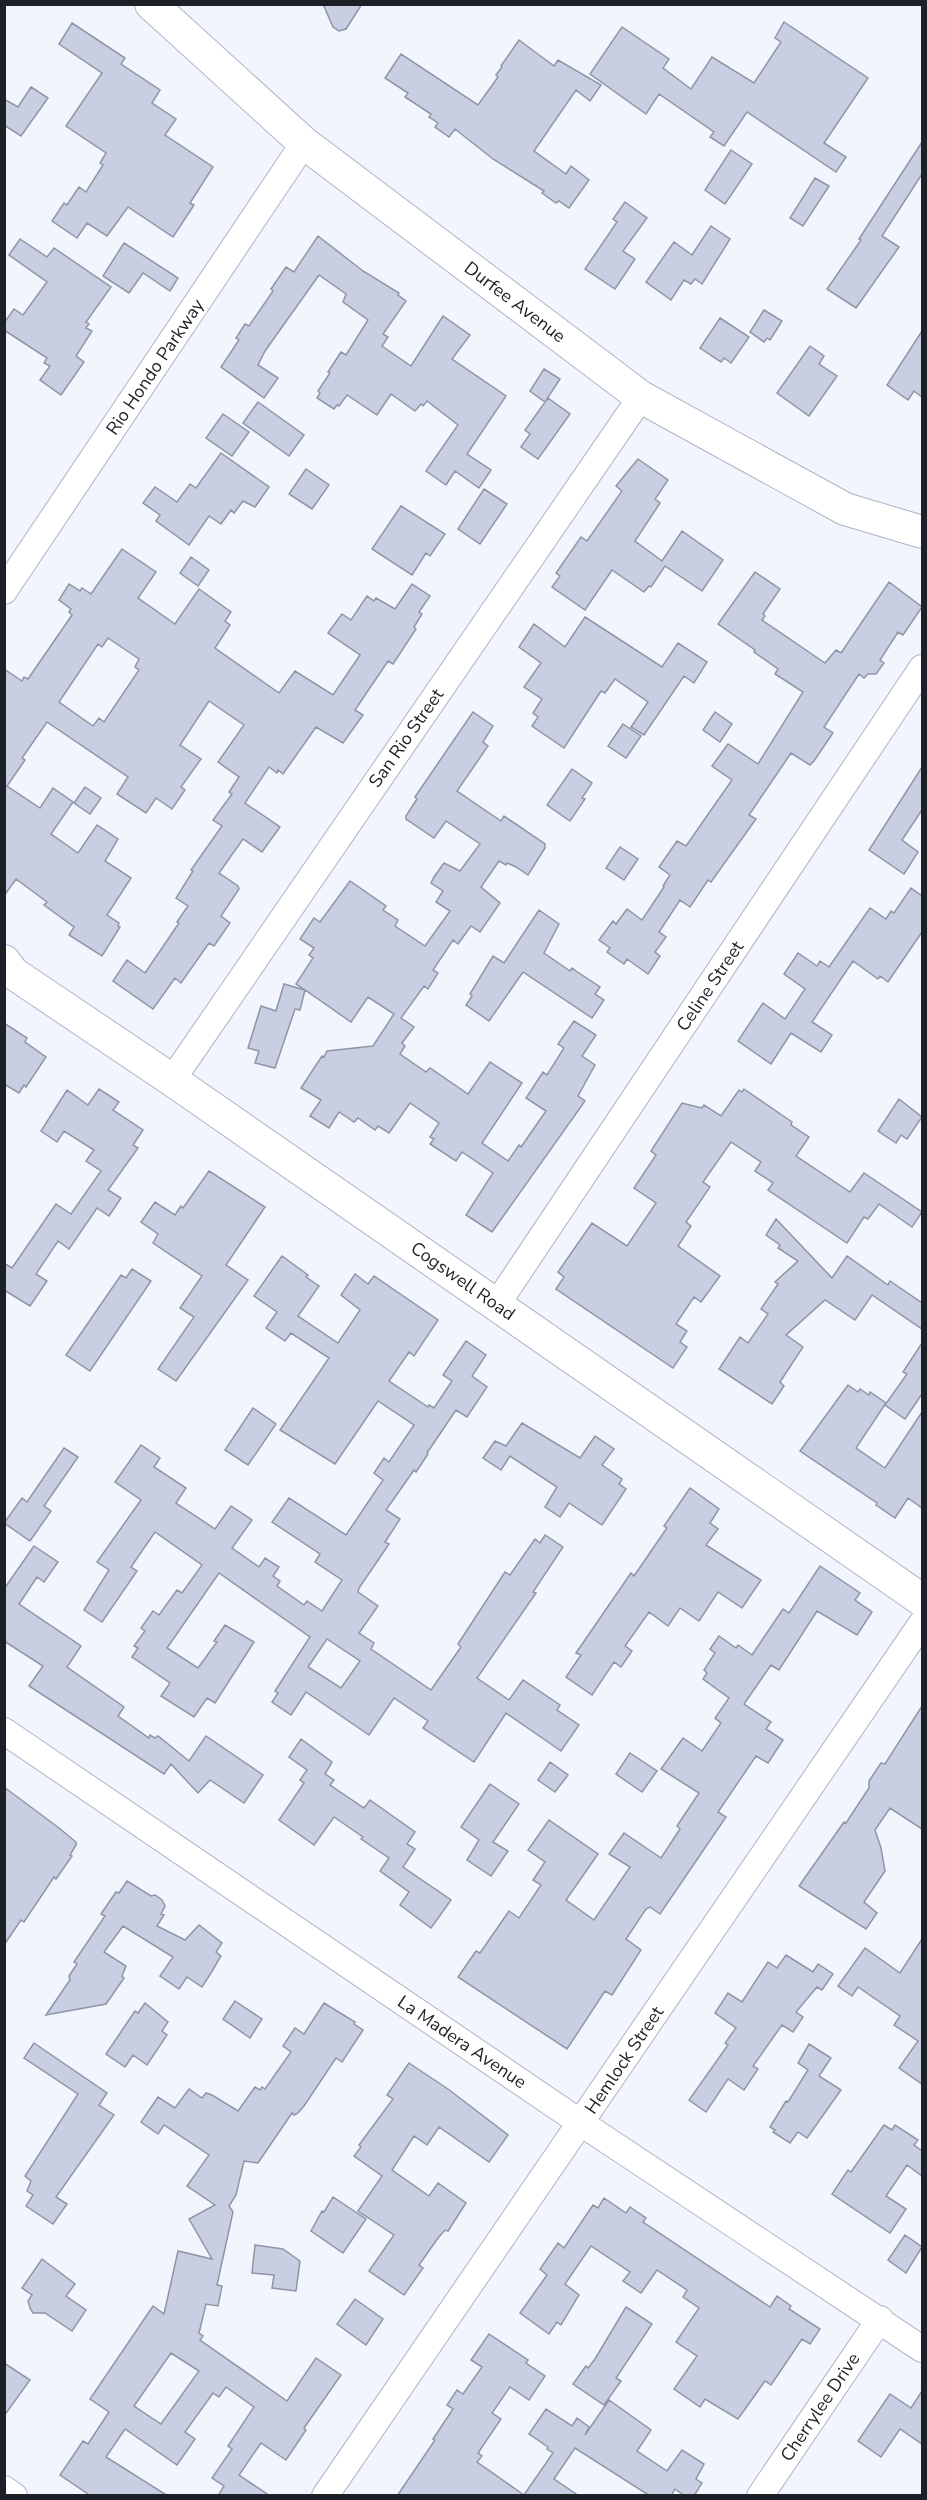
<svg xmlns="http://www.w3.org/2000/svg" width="927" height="2500" viewBox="0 0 927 2500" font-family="'Nunito Sans',sans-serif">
<rect width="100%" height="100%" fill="#f2f5fd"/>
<path fill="#c9cfe2" stroke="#8f95a7" stroke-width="1.5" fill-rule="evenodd" d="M323,4h39l-16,25 -7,2 -6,-4z
M784,22l84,56 -44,65 22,14 -10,15 -89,-60 -23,34 -14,-9 4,-5 -55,-38 -13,20 -56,-40 32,-47 47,32 -6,9 28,21 21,-32 42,26 27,-41 -6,-4z
M72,23l53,35 -4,6 39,26 -8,13 24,16 -11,16 48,32 -23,36 4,2 -21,32 -45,-30 -21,29 -20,-13 -10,15 -25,-17 12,-18 3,2 12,-18 7,5 17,-27 -3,-2 6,-10 -40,-27 36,-53 -43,-29z
M519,40l35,26 4,-6 43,25 -11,16 -14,-11 -42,61 32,23 5,-8 18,14 -20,28 -10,-7 -3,2 -14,-10 2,-2 -51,-32 -38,-30 -6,8 -14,-10 3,-4 -9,-6 2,-3 -26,-17 3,-4 -23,-15 16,-24 77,51 20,-28 -2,-2 6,-8 -1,-1z
M31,87l17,11 -27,38 -17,-11v-26l14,8z
M922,142v32l-40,62 17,11 -43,61 -29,-19 34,-49 -2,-1z
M731,150l21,14 -27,40 -20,-14z
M815,178l14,8 -26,40 -13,-8z
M625,202l22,16 -24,33 12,8 -20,30 -30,-20 32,-47 -4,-3z
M711,226l19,13 -28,45 -7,-5 -4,5 -7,-4 -13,20 -25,-18 28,-40 18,13z
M318,236l45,35 36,22 -1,2 8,6 -23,33 5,3 -6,9 29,20 32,-50 27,19 -18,24 54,37 -39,58 24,16 -12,18 -24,-17 -9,14 -20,-14 32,-46 -31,-24 -4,5 -2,-2 -6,7 -24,-17 -14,21 -30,-20 -8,11 -2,-1 -3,4 -17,-11 3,-5 -2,-2 12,-18 -2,-1 13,-20 5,3 22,-35 -25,-18 3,-8 -27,-19 -54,76 -7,14 20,13 -14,20 -43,-31 18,-27 -3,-2 9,-14 4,2 24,-35 -2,-2 15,-22 8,5z
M20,239l27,18 7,-9 57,39 -25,35 3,2 -3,4 6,3 -16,25 8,6 -23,33 -21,-15 10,-14 -6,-3 3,-5 -43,-28v-7l10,-14 9,6 24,-33 -38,-27z
M124,243l54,35 -8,13 -27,-18 -14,20 -26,-17z
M764,310l18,11 -12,19 -3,-2 -3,4 -14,-10z
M720,318l29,19 -18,26 -7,-5 -3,4 -21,-14z
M922,331v66l-8,-6 -6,9 -21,-15z
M810,346l14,10 -5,8 18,12 -28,40 -32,-23z
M544,369l16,10 -15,23 -15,-11z
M548,398l22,16 -32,45 -17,-12 9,-13 -5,-4z
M258,402l46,33 -15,21 -46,-33z
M223,414l26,18 -17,24 -26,-18z
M221,453l48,34 -14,20 -12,-6 -9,12 -3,-3 -10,14 -12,-8 -20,29 -33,-24 4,-6 -17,-12 12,-16 22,15 13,-18 6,4z
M638,459l30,21 -13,19 5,4 -25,38 27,20 20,-30 41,29 -21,31 -37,-25 -14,21 -2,-1 -5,6 -32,-22 -27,40 -33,-23 8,-11 -4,-3 25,-36 6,4 35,-50 -6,-5z
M306,469l23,16 -17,24 -23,-15z
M484,489l23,15 -27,40 -22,-15z
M401,506l44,28 -15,22 -4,-3 -14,22 -40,-26z
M122,549l34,23 -18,26 37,26 24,-35 32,23 -6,9 5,4 -15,23 64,45 16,-22 38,24 27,-40 -32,-22 14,-19 9,6 16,-24 7,5 2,-3 19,11 17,-25 18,12 -11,16 3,2 -8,13 2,2 -23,35 -5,-3 -33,49 8,5 -20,28 -27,-16 -33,47 -5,-4 -1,3 -8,-6 -24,36 35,24 -18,25 -19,-13 -24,34 19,13 1,3 -18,27 9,7 -16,23 -5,-3 -28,40 -6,-5 -22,31 -40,-28 14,-21 18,13 34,-50 -2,-1 11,-16 -12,-8 17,-27 -2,-1 31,-44 -9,-6 19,-26 -3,-2 10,-15 -21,-15 26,-37 -35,-24 -29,44 21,14 -20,28 4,3 -13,19 -16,-11 -10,15 -29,-19 11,-17 -81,-55 -25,36 3,2 -18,26 33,22 13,-20 20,14 -22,32 27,19 19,-28 21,14 -13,22 26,17 -24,37 12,8 -1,3 2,1 -18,29 -33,-21 5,-8 -30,-22 3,-3 -31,-23 -12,17v-227l18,12 2,-4 4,2 44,-64 -3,-3 2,-3 -12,-9 10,-16 11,7 2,-3 9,6zM108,638l31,21 -4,8 4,3 -35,52 -5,-4 -6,8 -34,-24 39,-58 4,3z
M191,557l18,13 -11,16 -18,-13z
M755,572l25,17 -17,25 2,2 -3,4 63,43 11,-13 5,3 48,-71 33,25 -19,28 -5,-3 -18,28 4,3 -8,11h-8l-4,4 -5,-4 -35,53 9,6 -19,28 -4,4 -19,-12 -42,62 7,4 -45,63 -3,-2 -18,27 -10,-7 -21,32 7,5 -11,15 5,4 -12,18 -21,-15 -3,5 -17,-12 3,-4 -11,-8 14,-19 3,3 11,-15 15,11 22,-33 -1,-1 7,-11 -11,-8 18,-26 9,5 46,-66 -20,-14 16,-22 30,20 45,-72 -28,-18 3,-5 -24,-17 1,-2 -37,-26z
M585,617l77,50 16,-24 29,19 -13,21 -10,-7 -40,59 -13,-8 17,-25 -33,-23 -10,14 -4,-2 -37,57 -32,-22 6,-9 -5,-4 9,-14 -18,-12 17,-24 -22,-16 15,-23 31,23z
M473,712l20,14 -10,16 5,4 -31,45 44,30 3,-5 41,28v4l-17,27 -12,-8 -9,-4 -1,2 -7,-4 -18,26 19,16 -20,29 -9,-6 -13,18 -5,-4 -20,30 5,3 -10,16 -4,-3 -23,32 13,9 -12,16 3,3 -5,8 26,18 4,-4 38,26 22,-32 32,21 -40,60 26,18 11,-16 2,2 25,-36 -20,-13 17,-26 4,3 17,-27 -6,-4 16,-23 22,14 -14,21 13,9 -17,31 7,5 -93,131 -26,-17 27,-42 -31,-21 -6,9 -26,-17 4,-5 -4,-2 9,-14 -29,-20 -21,30 -11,-7 -3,4 -17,-12 -4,4 -15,-10 -10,16 -19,-12 11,-16 -20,-12 21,-32 2,1 3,-6 46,-5 21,-32 -26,-17 -17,25 -46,-32 -5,20 -5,-1 -20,59 -20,-5 4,-12 -11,-3 13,-42 15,5 8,-27 21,6 -9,-6 17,-26 -4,-3 5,-7 -14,-9 14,-21 6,4 30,-41 36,25 -3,4 15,10 -3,6 30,20 25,-35 -14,-9 7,-11 -12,-8 3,-6 10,-14 16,8 20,-27 -34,-23 -12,17 -28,-19v-3l11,-17 -2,-2z
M715,712l17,12 -12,18 -17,-12z
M623,724l18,12 -15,22 -18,-12z
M922,767v43l-20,30 16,12 -14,22 -35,-24z
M572,769l20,14 -10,15 3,1 -15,22 -23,-16z
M85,787l16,11 -11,16 -16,-11z
M620,847l18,12 -14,21 -18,-12z
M911,888l11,8v36l-34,50 -8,-6 -2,3 -25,-18 -41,61 20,13 -11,17 -30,-19 -20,31 -33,-23 25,-38 22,16 20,-30 -21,-15 14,-21 19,13 3,-5 9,6 41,-59 16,11 5,-8 3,2z
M539,910l20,14 -15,29 26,18 2,-3 4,3 24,16 -5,7 9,6 -12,18 -69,-46 -34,49 -23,-16 6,-9 -2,-2 23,-38 11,7z
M4,1023l23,15 -2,4 21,15 -20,30 -2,-2 -5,8 -15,-9z
M99,1089l20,13 -6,8 30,20 -10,15 5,3 -30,42 13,8 -12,18 -12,-8 -28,41 -11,-8 -22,33 11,7 -17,25 -26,-16v-27l8,5 44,-64 15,10 30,-43 -15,-10 8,-11 -30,-19 -7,11 -16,-11 26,-41 21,15z
M744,1089l48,33 -1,3 18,12 -13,19 54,36 14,-19 58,39 -10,15 -33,-23 -11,15 -4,-2 -17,26 -79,-53 5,-7 -18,-12 6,-9 -30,-20 -28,40 7,5 -24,35 5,4 -13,20 42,30 -19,26 -7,-5 -18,27 11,7 -7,11 7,5 -14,21 -117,-79 8,-12 -6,-5 34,-49 35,23 29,-43 -22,-15 22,-33 -5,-4 31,-48 20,5 2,-3 17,11 18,-26 3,2z
M899,1099l23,18 -15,22 -6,-4 -5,8 -18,-12z
M209,1171l56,36 -39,58 22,15 -72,101 -18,-12 36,-52 -14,-9 22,-32 -49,-33 5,-9 -17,-12 14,-20 20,13 6,-9 2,2z
M776,1219l56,59 15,-22 41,29 2,-4 32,22v26l-50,-34 -17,25 -30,-20 -39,35 17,12 -23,35 4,4 -12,18 -53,-35 21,-32 8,6 20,-29 -7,-5 17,-25 -3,-2 23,-21 -20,-13 2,-3 -14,-10z
M282,1256l26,19 -2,2 13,9 -21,30 40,27 22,-33 -19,-15 14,-21 13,10 6,-8 64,44 -24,36 -5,-4 -20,29 39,26 1,-2 5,3 18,-27 -9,-6 23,-34 20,14 -14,21 15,11 -20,30 -11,-7 -29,43 1,1 -12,18 -2,-2 -28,40 14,9 -15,23 4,2 -30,44 -1,4 20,14 -19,27 15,10 -3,6 60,41 30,-43 -3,-3 47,-72 5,3 25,-36 5,4 5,-8 18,12 -30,45 3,1 -59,85 32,22 14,-20 37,25 -3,5 22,15 -18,26 -55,-38 -32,49 -51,-34 5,-7 -34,-23 -25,37 -63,-43 -15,23 -19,-13 6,-9 -3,-2 35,-54 -91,-64 -52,75 31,20 19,-26 -3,-1 11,-16 29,17 -39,61 -8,-5 -13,19 -33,-21 9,-13 -38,-26 6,-9 -4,-2 11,-15 -4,-3 12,-17 6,4 18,-25 5,3 20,-28 -47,-33 -24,35 6,4 -35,51 -18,-12 25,-40 -12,-8 44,-62 -26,-18 26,-37 19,13 -6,9 32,21 -10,15 39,26 16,-23 21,14 -20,28 27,19 6,-9 14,9 -6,9 7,5 -3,5 27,19 3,-4 15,10 20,-31 -27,-18 5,-8 -48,-32 17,-24 57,37 37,-55 -9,-7 10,-15 5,4 25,-37 -36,-24 -43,63 -55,-34 49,-72 -38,-25 -6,8 -19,-13 11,-16 -23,-16zM327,1639l33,22 -19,27 -33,-21z
M132,1269l19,12 -61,90 -24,-16 55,-80 5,3z
M922,1343v51l-17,25 -20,-14 22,-31 -4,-2z
M848,1385l10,7 2,-3 9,6 1,-3 16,11 -30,45 29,20 37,-56v96l-14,-10 -13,20 -19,-13 1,-2 -77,-52z
M253,1408l23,16 -28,41 -23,-15z
M522,1423l58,35 15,-22 19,13 -12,16 20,14 -3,5 7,5 -24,36 -33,-22 -9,14 -15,-10 12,-20 -47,-31 -9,14 -18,-12 12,-17 11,5z
M64,1448l14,9 -34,49 7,5 -21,30 -26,-18 18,-25 5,4z
M690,1488l29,21 -9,14 8,6 -12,16 55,35 -19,28 -24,-16 -19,29 -19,-13 -12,18 -19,-14 -24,34 7,5 -11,16 -7,-5 -22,33 -26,-18 15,-22 -5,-2 55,-80 3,3 24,-35 9,-13 -3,-2z
M34,1546l24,16 -14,20 -7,-5 -18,27 62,42 -14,21 57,40 -6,9 31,22 1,-3 5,3 3,-2 31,25 17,-25 57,39 -19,28 -34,-23 -12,13 -27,-29 -7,10 -135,-88 14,-20 -39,-25v-52z
M820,1566l40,27 -5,7 17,12 -15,23 -40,-24 -38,59 -8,-5 -27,39 27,18 -5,7 17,11 -15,23 -12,-7 -38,56 8,5 -66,97 -10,-7 -4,2 -20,30 15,11 -29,45 -7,-4 -38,58 -109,-72 18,-26 4,2 29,-42 10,7 22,-33 -8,-5 12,-18 -17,-12 21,-30 49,34 -32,46 28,20 36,-53 -21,-13 15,-21 37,25 19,-29 -3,-3 22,-33 -38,-24 22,-31 19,13 19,-28 -6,-5 14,-20 -26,-19 4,-6 -3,-3 11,-17 -5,-4 9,-13 17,12 2,-3 14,10 31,-46 6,4z
M922,1706v123l-32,-21 -15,22 6,18 4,23 -21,31 13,11 -11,16 -67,-43 45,-64 2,1 23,-35v-7l12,-18 4,1z
M301,1739l31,23 -7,12 9,6 -4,5 34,23 6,-8 45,32 -8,12 8,5 -12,18 48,33 -20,28 -31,-23 9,-13 -29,-21 9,-13 -28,-19 2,-2 -29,-20 -20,28 -35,-25 25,-37 -4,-3 7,-10 -18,-13z
M630,1753l27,18 -15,21 -26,-18z
M550,1762l18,13 -13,17 -17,-12z
M490,1784l29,20 -26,38 15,9 -17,25 -24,-16 12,-20 -18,-13z
M4,1787l55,41 17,14v3l-6,10 2,1 -16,23 -2,-2 -30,45 -3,-2 -17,25z
M127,1881l24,15 4,-1 7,5 3,6 -4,8 3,1 -7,11 28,14 14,-15 23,18 -6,9 5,4 -10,17 -9,14 -15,-10 -8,12 -19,-13 13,-19 -50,-31 -19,26 22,14 -4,10 2,2 -18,26 -60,11 24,-35 -1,-4 8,-12 -3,-2 31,-46 -4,-2 15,-22 3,1z
M922,1939v145l-23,-16 19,-27 -24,-16 6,-9 -42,-29 -6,9 -14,-10 27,-38 35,25z
M786,1955l27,17 5,-8 15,10 -11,16 -5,-3 -21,25 7,5 -10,15 -11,-7 -29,41 5,3 -14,21 -16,-11 -22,33 -17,-12 39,-55 -3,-2 11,-15 -21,-15 13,-20 14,9 26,-40 9,6z
M235,2001l27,18 -12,19 -27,-19z
M145,2003l23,19 -6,9 5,4 -20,30 -14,-10 -8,12 -19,-13 29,-43 3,2z
M324,2003l31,19 -1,2 9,6 -21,32 -6,-4 -32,48 -6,7 -4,2 -2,-2 -34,50 -14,-2 -8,34 -7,11 4,6 -16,73 5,1 -4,20 -12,-2 -7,29 4,3 -3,4 87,61 29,-43 25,17 -37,53 2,2 -20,30 -25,-17 -22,32 31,21h-52l6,-10 -12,-8 20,-29 -4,-3 26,-39 -28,-20 -7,10 -6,-4 -28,39 10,7 -18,26 -52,-36 -19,28 62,39h-77l-31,-21 23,-34 5,3 21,-32 -19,-13 63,-93 11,8 14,-63 34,8 -23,-40 26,-14 -28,-19 22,-31 -45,-30 -6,9 -17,-12 17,-25 17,11 14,-19 13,9 4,-5 6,2 26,16 17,-24 5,3 2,-3 3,2 26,-37 -8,-6 12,-18 9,6zM171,2353l28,18 -38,53 -27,-18z
M34,2043l73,50 -8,12 15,10 -58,82 11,7 -14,20 -27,-18 7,-11 -6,-4 4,-10 -6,-5 53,-82 -54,-36z
M809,2044l22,14 -12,18 22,14 -34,48 -9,-6 -8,11 -17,-11 2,-2 -5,-3 16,-26 2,1 20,-32 -10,-7z
M409,2063l39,26 60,46 -19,27 -50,-35 -12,18 -13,-9 -22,34 37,26 9,-13 28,20 -18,28 -3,-1 -7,8 -19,27 4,3 -19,27 -35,-24 25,-36 -36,-24 24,-35 -28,-20 7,-9 -2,-2 34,-46 -6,-4z
M884,2125l8,5 3,-5 23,15 -4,5 8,6v25l-15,-11 -21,31 20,13 -16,24 -58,-39 16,-24 3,2z
M333,2197l33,22 -23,34 -32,-22 11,-20 2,1z
M604,2198l22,15 4,-6 16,11 -3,4 127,85 7,-11 14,10 -2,3 31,20 -10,15 -8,-5 -31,46 -6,-4 -27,38 -33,-20 -5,8 -26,-18 23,-33 -21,-14 23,-34 -16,-11 4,-7 -30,-20 -16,23 -18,-12 7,-9 -39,-26 -26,38 14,11 -18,30 -4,-3 -8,12 -29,-21 27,-38 -7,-6 18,-26 6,5 29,-43 5,3z
M905,2235l17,12 -16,26 -18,-13z
M255,2245l28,4 17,12 -4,30 -24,-3 2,-13 -22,-2z
M42,2259l33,25 -9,12 20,14 -14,21 -27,-18h-12l-3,-5 -2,-7 4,-6 -10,-7z
M355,2299l28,20 -17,26 -29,-21z
M626,2307l26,17 -36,54 5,3 -17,24 -31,-21 13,-18 2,2 7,-9z
M489,2334l39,26 -2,3 19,13 -16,24 -19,-13 -18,26 9,6 -23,34 4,3 -5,6 47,33 29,-42 -6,-4 1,-2 -19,-13 17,-25 26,17 5,-8 12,9 -4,8 24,-35 42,30 -14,21 30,20 15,-21 22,14 -8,15 6,4 -8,13h-9l-10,-7 -4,7h-21l-75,-48 -21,31 25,17h-182l38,-56 -2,-1 20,-30 -6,-4 10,-15 6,4 19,-27 -11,-7z
M4,2363l26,17 -26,36z
M922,2391v53l-22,-15 -19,28 -23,-16 32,-47 21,14z"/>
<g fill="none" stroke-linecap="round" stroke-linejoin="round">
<g stroke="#aeb4c6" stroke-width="28">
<path id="minor" d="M4,591l300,-448
M172,1080l469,-683
M497,1304l425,-636
M4,1731l577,392 341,226
M4,2489l10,7
M325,2496l597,-873
M760,2496l120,-177"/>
</g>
<g stroke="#aeb4c6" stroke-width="34">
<path id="tertiary" d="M151,4l153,139 337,254 204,112 77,23
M4,961l9,12 159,107 750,520"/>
</g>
<use href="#minor" stroke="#fff" stroke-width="26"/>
<use href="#tertiary" stroke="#fff" stroke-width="32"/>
</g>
<g text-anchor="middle" stroke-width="6" stroke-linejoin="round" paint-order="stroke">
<g font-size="18" fill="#1e2027" stroke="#fff">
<text transform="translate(515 302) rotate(37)" y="6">Durfee Avenue</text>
<text transform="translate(155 367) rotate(-56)" y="6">Rio Hondo Parkway</text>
<text transform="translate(406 738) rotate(-55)" y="6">San Rio Street</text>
<text transform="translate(710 986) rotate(-56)" y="6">Celine Street</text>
<text transform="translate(463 1281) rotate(35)" y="6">Cogswell Road</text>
<text transform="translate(462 2042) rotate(34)" y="6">La Madera Avenue</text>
<text transform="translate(624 2060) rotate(-56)" y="6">Hemlock Street</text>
<text transform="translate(820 2407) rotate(-56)" y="6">Cherrylee Drive</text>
</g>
</g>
<rect width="927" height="2500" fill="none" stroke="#1e2027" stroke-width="12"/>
</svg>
